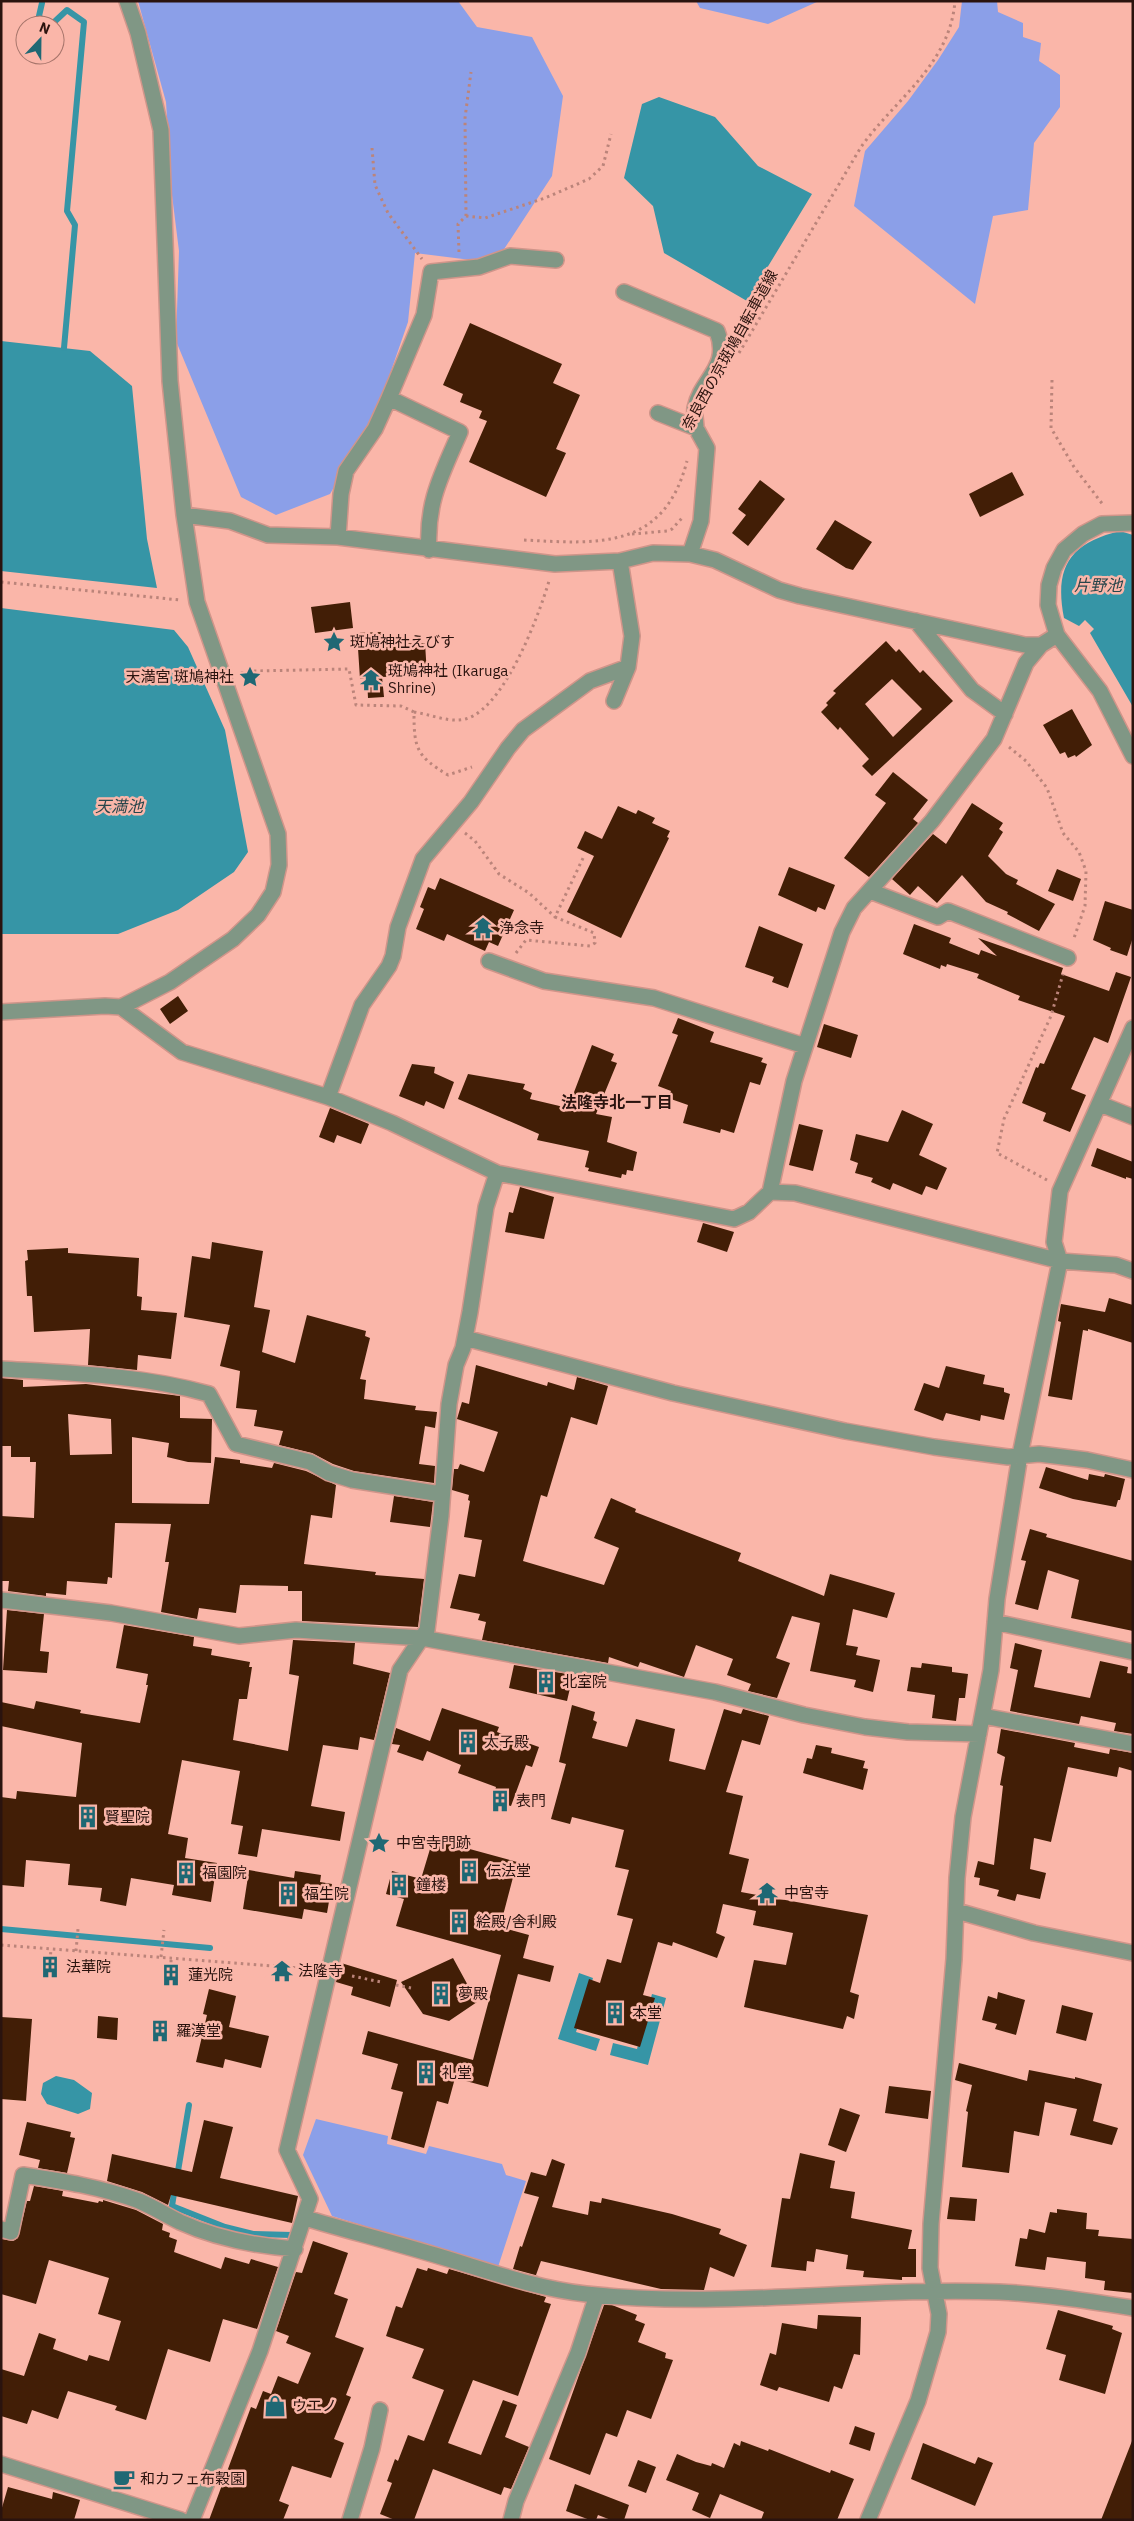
<svg xmlns="http://www.w3.org/2000/svg" width="1134" height="2521" viewBox="0 0 1134 2521" font-family="'IBM Plex Sans','Noto Sans JP',sans-serif">
<rect width="100%" height="100%" fill="#fab6a9"/>
<path fill="#8b9fe8" d="M138,1h320l19,26 55,10 31,59 -11,80 -57,87 -80,-10 -7,69 -33,95 -45,77 -54,21 -35,-18 -65,-156 3,-90 -7,-56 -6,-93z
M696,1h123l-51,23 -68,-16z
M962,1h35l1,11 25,11v14l18,6 -2,18 21,14v32l-26,36 -6,67 -35,6 -18,88 -121,-98 11,-55 43,-50 30,-41 21,-33z
M316,2119l72,17 -1,8 39,10 3,-8 73,18 4,11 20,6 -28,86 -166,-51 -29,-61z"/>
<path fill="#3695a6" d="M659,97l56,20 43,49 54,28 -65,107 -83,-48 -11,-47 -29,-28 18,-74z
M1,341l89,10 42,35 15,153 10,49 -156,-17z
M1120,531l13,4v172l-43,-74 4,-4 -9,-9 -6,6 -15,-8c-10,-51 6,-75 56,-87z
M1,608l173,22 14,17 37,83 23,122 -14,20 -56,38 -60,24h-117z
M579,1973l14,5 -17,54 24,7 -4,12 -38,-12z
M652,1994l14,4 -18,67 -38,-10 3,-12 24,6z
M56,2076l18,4 18,13 -2,16 -12,5 -31,-10 -6,-10 2,-11z"/>
<g fill="none" stroke-linecap="round" stroke-linejoin="round">
<path stroke="#3695a6" stroke-width="6" d="M42,3l-3,13 6,9
M51,25l16,-15 17,12 -17,189 8,14 -11,123
M1,1929l209,19
M177,2177l12,-72
M175,2187l-3,19 53,21 28,7 39,1 -2,6"/>
</g>
<path fill="#421e06" fill-rule="evenodd" d="M470,323l92,41 -9,19 27,12 -24,54 10,4 -20,44 -77,-35 18,-41 -8,-3 3,-7 -22,-9 3,-8 -20,-9z
M1012,472l12,23 -44,22 -11,-23z
M760,480l25,19 -37,47 -16,-13 14,-18 -8,-6z
M835,520l37,22 -19,28 -7,-2 -30,-19z
M350,602l3,26 -38,5 -4,-26z
M382,632l1,12 42,-1 2,32 -45,2 2,20 -16,1 -1,-20 -7,1 -3,-46z
M886,641l10,11 3,-3 21,24 3,-3 30,31 -81,75 -10,-10 7,-7 -29,-32 -2,3 -17,-18 7,-7 -2,-2 10,-10 -3,-2zM892,679l30,30 -29,28 -28,-33z
M1072,709l20,36 -16,12 -1,-2 -7,3 -3,-6 -5,2 -17,-29z
M893,772l35,28 -15,19 5,4 -49,54 -25,-19 42,-55 -11,-8z
M972,803l31,20 -4,6 4,3 -15,24 18,18 12,6 -2,4 39,20 -16,27 -32,-17 1,-2 -22,-10 -24,-27 -25,28 -19,-17 -8,9 -18,-16 41,-45 13,10z
M618,806l18,8 2,-4 17,8 -3,5 18,8 -3,6 2,1 -48,100 -54,-26 27,-56 -17,-8 8,-17 17,8z
M789,867l46,18 -10,25 -7,-3 -2,5 -38,-17z
M1057,869l24,10 -8,22 -25,-10z
M440,878l74,32 -16,36 -9,-4 -4,9 -38,-17 -3,7 -28,-12 8,-20 -4,-2 8,-20 7,3z
M1105,901l28,9v27l-6,19 -17,-6 1,-2 -18,-8z
M914,924l37,14 -2,5 30,12 2,-5 16,6 -19,-18 85,30 -2,6 48,17 7,-19 15,5 -23,66 -14,-6 -23,52 15,6 -16,37 -27,-11 3,-8 -24,-10 14,-36 2,1 2,-5 4,1 21,-48 -47,-16 2,-4 -43,-18 2,-4 -32,-10 -1,3 -5,-2 -1,4 -37,-15z
M759,926l44,18 -15,44 -16,-6 2,-5 -29,-10z
M178,996l10,15 -18,13 -10,-15z
M678,1018l36,14 -4,10 53,16 -2,4 6,2 -7,21 -10,-3 -16,51 -13,-4 -1,4 -37,-10 5,-18 -20,-7 3,-7 -13,-5 20,-51 -6,-2z
M824,1024l34,11 -7,23 -34,-11z
M592,1045l22,9 -3,7 6,2 -21,51 16,3 -5,25 30,10 -4,19 -6,-1 -1,5 -4,-1 -1,4 -33,-7 1,-3 -4,-1 4,-16 -52,-11 2,-6 -81,-35 10,-25 57,10 -2,5 9,4 -2,6 38,9z
M412,1064l23,3 -1,6 20,9 -10,27 -18,-8 -2,5 -25,-10z
M330,1108l39,16 -8,20 -24,-9 -3,8 -15,-6z
M902,1110l31,14 -14,31 28,13 -10,22 -11,-4 -4,9 -29,-12 -3,7 -19,-8 2,-4 -18,-5 3,-10 -8,-3 6,-26 32,8z
M799,1124l24,6 -10,41 -24,-6z
M1097,1148l36,14v17l-7,-2v2l-35,-13z
M520,1187l34,10 -10,42 -39,-7 4,-20 4,1z
M703,1223l31,9 -7,20 -30,-10z
M212,1242l51,9 -9,56 16,3 -8,42 33,11 12,-48 59,16 -1,5 5,2 -10,41 6,1 -2,19 52,7 -1,4 22,2 -2,16 -10,-2 -6,38 16,2 -1,17 -80,-12 -21,-7 -21,-11 -33,-8 4,-14 -29,-5 3,-16 -21,-2 4,-37 -20,-5 10,-41 -46,-8 8,-61 18,3z
M68,1248v5l71,5 -2,38 5,1 -1,13 36,3 -6,46 -33,-4 -1,15 -49,-5 2,-36 -56,3 -2,-36h-5l-2,-35 3,-1 -1,-10z
M1109,1298l24,7v38l-45,-14v2l-5,-1 -11,70 -24,-4 13,-74 -3,-1 3,-17 44,8z
M476,1365l71,21 1,-4 26,8 3,-13 31,9 -11,39 -26,-8 -24,80 -6,-2 -18,66 81,24 15,-37 -25,-10 17,-40 25,11 -1,3 106,41 -3,8 86,35 6,-22 65,19 -8,25 -34,-9 -7,36 12,2 -2,8 24,5 -7,32 -19,-5 2,-7 -46,-9 10,-48 -28,-7 -16,42 14,5 -13,35 -29,-7 3,-7 -24,-9 6,-16 -37,-14 -12,32 -44,-15 -2,5 -29,-10 -1,6 -126,-23 4,-18 -8,-2 2,-6 -30,-6 9,-34 16,3 7,-37 -18,-3 6,-36 -2,-1 1,-5 -17,-5 2,-21h4l2,-5 24,8 14,-40 -41,-13 5,-17 7,2z
M946,1366l39,9 -2,9 21,4v4l6,2 -6,26 -23,-5 -1,6 -34,-8 -3,8 -29,-11 10,-27 15,5z
M1,1378l22,2v7l63,-3 94,12v22l32,1 -1,44 -23,-1 -21,-5 2,-14 -37,-6v66l77,1 6,-47 25,3v3l32,5 2,-5 32,8 30,14 -4,33 -21,-3 -7,49 72,8 -1,3 49,4 -6,48 -116,-6v-30h-14v-5l-48,-1 -4,28 -37,-5 -2,11 -36,-7 8,-50h-4l6,-38 -56,-1 -3,55 -4,-1 -1,7 -40,-3 -1,14 -20,-2v3l-38,-5 1,-10h-8v-65l33,2 2,-56h-6v-5h-19v-11h-10zM68,1414l43,5 1,35 -42,1z
M1046,1467l42,13 1,-6 15,3 1,-3 20,5 -5,21h-2l-2,7 -43,-8 -34,-11z
M394,1496l39,6 -3,25 -40,-5z
M1030,1529l17,5 -1,3 87,24v70l-62,-13 8,-38 -31,-10 -10,40 -23,-6 11,-43 -5,-1z
M7,1610l37,4 -4,37 9,1 -2,21 -44,-3z
M124,1625l70,12 -1,9 19,3 -1,6 39,7 -1,5h3l-5,32h-8l-6,41 55,11 11,-75 -10,-2 4,-34 62,3 -2,21 37,9 -16,67 -14,-3 -2,13 -35,-5 -12,61 34,6 -5,29 -78,-12 -5,28 -19,-3 5,-28 -12,-2 9,-53 -58,-11 -14,74 20,4 -3,20 32,5 -6,39 -39,-7 2,-10 -43,-7 -5,28 -26,-5 2,-13 -34,-3 2,-21 -44,-4 -2,27 -23,-2v-88l15,2 1,-8 59,6 6,-54 -81,-17v-24l33,7 2,-8 45,9 -1,3 60,10 8,-38h-2l2,-11 -32,-6z
M1015,1643l27,7 -8,37 56,11 10,-37 28,6 -1,6 6,1v60l-19,-3 2,-8 -35,-7 -2,8 -69,-13 8,-41 -8,-2z
M922,1663l30,4v5l16,2 -3,24h-6l-3,23 -24,-3 3,-23 -28,-4 4,-24 10,1z
M514,1665l59,10 -6,26 -58,-13z
M572,1705l23,7 -2,8 4,2 -5,16 35,9 9,-28 39,10 -6,32 36,9 19,-61 17,5 2,-5 26,7 -9,29 -18,-5 -16,52 17,4 -14,58 20,5 -8,33 127,23 -18,77 9,3 -5,24 -7,-3 -4,13 -99,-22 10,-47 32,5 7,-32 -40,-8 3,-14 -33,-7 -7,29 9,4 -8,21 -44,-16 -1,4 -14,-4 -15,53 12,3 -15,49 -66,-19 15,-49 11,4 7,-24 14,4 12,-44 -16,-4 12,-45 -14,-3 9,-37 -52,-13 -2,7 -19,-5 15,-55 -7,-2z
M442,1708l57,19 -2,5 42,15 -7,20 -6,-2 -15,41 -19,-4 4,-15 -38,-14 3,-8 -34,-14 -4,10 -26,-9 3,-7 -8,-1 4,-16 34,13z
M1001,1729l74,14 -1,4 35,7 1,-5 23,4v18l-14,-4 -2,10 -49,-10 -17,75 -17,-4 -4,31 16,4 -6,26 -23,-5 -2,7 -18,-5 2,-6 -20,-5 1,-7 -6,-1 4,-16 16,4 9,-79 -3,-1 5,-28 -8,-4z
M816,1745l16,3 -1,5 34,8 -2,7 5,1 -5,21 -60,-17 4,-15 5,1z
M433,1839l84,23 -17,65 29,8 -6,23 31,8 -4,16 -32,-8 -30,113 -33,-9 -7,26 -11,-3 -13,47 -33,-9 12,-47 -12,-3 7,-25 -36,-10 6,-23 105,29 28,-105 -105,-29 8,-27 -18,-5 6,-23 29,8z
M249,1870l45,8 1,-7 26,4 -1,7 12,2 -5,29 -23,-4 -2,10 -59,-10z
M453,1958l24,44 -28,19 -26,-7 -22,-32z
M341,1963l56,17 -7,27 -39,-12 2,-8 -17,-5z
M209,1989l27,7 -7,31 40,9 -8,32 -36,-9 -2,9 -27,-6 11,-47 -4,-1z
M998,1992l27,8 -9,35 -21,-6 2,-5 -15,-4 6,-24 9,3z
M1062,2005l31,8 -7,28 -30,-8z
M98,2016l20,2 -1,22 -20,-2z
M1,2017l31,2 -6,82 -25,-2z
M959,2063l68,18 2,-11 46,9v-2l27,7 -9,37 25,7 -6,17 -42,-10 7,-26 -32,-7 -6,34 -25,-5 -5,42 -47,-6 6,-55 -2,-1 6,-26 -17,-5z
M889,2086l42,5 -3,28 -43,-6z
M840,2108l20,7 -14,37 -18,-7z
M204,2120l29,7 -13,51 78,18 -6,27 -121,-28 -3,10 -26,-13 -35,-11 5,-27 80,18z
M27,2122l44,10 -1,5 5,1 -8,35 -29,-5 2,-8 -21,-5z
M800,2153l35,8 -5,27 25,4 -4,26 61,12 -4,19h8v28h-14v3l-39,-3 1,-6 -18,-2 2,-14 -32,-6 -2,13 -7,-1 -1,10 -35,-4 11,-69 8,1z
M552,2159l13,5 -13,43 36,8 2,-14 11,2 1,-5 70,16 49,15 -2,5 28,11 -13,32 -24,-10 -6,23 -43,-1 -120,-28 -5,14 3,1 -26,-7 7,-23 2,1 17,-50 -15,-4 7,-21 15,4z
M34,2186l29,5 -1,5 36,7 1,-2 4,1v-2l33,10 27,14 -1,6 8,3 -1,4 8,3 -3,12 47,17 4,-12 24,7 2,-5 27,8 -21,62 -34,-10 -13,43 -42,-13 -22,71 -31,-10 2,-4 -49,-15 -10,28 -26,-9 -5,14 -26,-8v-47l23,7 15,-43 17,6 -3,10 34,12 2,-6 20,6 12,-40 -23,-7 11,-36 -60,-18 -13,44 -35,-10v-55l12,2 5,-3 9,-37h3z
M950,2197l27,2 -2,22 -28,-2z
M1057,2209l30,4 -1,16 13,1 -1,6 35,3v54l-29,-3 1,-9 -20,-3 1,-16 -39,-5 -2,13 -30,-4 5,-28 7,1 2,-10 16,4 5,-21 7,1z
M313,2241l35,12 -14,41 14,5 -13,38 29,11 -18,47 5,2 -17,42 10,4 -13,35 -39,-12 -13,35 10,4 -6,15h-74l42,-113 5,2 7,-18 8,3 7,-18 20,8 13,-31 -25,-10 3,-7 -13,-5 20,-59 6,1z
M417,2268l10,3 1,-3 19,6 2,-5 97,28 -2,5 7,2 -33,92 -45,-16 -25,63 33,12 22,-55 14,5 -12,32 24,10 -18,42 -7,-2 -3,8 -68,-26 -19,51h-19l-15,-6 12,-31 -5,-2 8,-22 3,2 10,-26 16,6 20,-51 -32,-12 12,-29 -38,-13 10,-30 6,2z
M604,2305h8l25,10 -2,5 10,4 -7,18 28,11 -1,5 8,2 -22,59 -24,-9 -10,27 -11,-4 -16,42 -41,-16z
M1058,2310l55,16 -1,3 10,4 -17,61 -46,-14 7,-25 -20,-6z
M818,2315l43,2 -1,38 -6,-1 -12,35 -8,-3 -5,16 -50,-15 -2,4 -17,-6 10,-32 6,2 6,-32 35,6z
M855,2426l20,7 -5,18 -21,-7z
M741,2441l27,10 1,-2 61,24 1,-3 23,9 -17,41h-76l3,-8 -44,-18 -10,24 -18,-8 7,-17 -33,-13 11,-26 19,8 15,4 1,-3 12,5 10,-25 6,3z
M1132,2441l1,79h-32z
M923,2443l52,21 3,-7 15,6 -18,43 -64,-27z
M638,2460l18,7 -10,26 -18,-7z
M575,2484l54,21 -5,15h-13l-13,-5 -2,5h-6l-24,-9z
M8,2487l44,12 1,-7 27,8 -6,20h-73v-9z"/>
<g fill="none" stroke-linecap="round" stroke-linejoin="round">
<g stroke="#d0958a" stroke-width="18">
<path id="minor" d="M624,292l93,39c14,37 -16,47 -22,77 -1,6 1,14 1,20
M658,413l38,15 11,20 -6,73 -11,33
M184,515l46,6 38,14 70,2 217,27 65,-3 33,-8 37,1 25,6 64,30 21,6 225,49h16l16,-10
M1133,523l-31,1 -19,10 -19,16 -10,18 -5,17 -1,20 9,30 43,56 33,65
M338,537l3,-43 5,-23 29,-42 14,-31
M429,550c-3,-48 13,-76 31,-118l-71,-34 35,-83 7,-43 48,-5 31,-11 46,4
M916,621l56,69 33,24
M614,701l14,-34 4,-31 -12,-75
M870,891l68,26 10,-6 120,47
M489,961l55,20 110,17 151,48
M121,1007l61,45 146,45 64,26 105,50 237,46 15,-7 21,-20 24,-111 48,-149 12,-24 78,-87 62,-82 32,-76 15,-18
M1,1012l104,-6 16,1 49,-25 63,-43 25,-24 15,-23 6,-27 -1,-31 -81,-232 -13,-87 -14,-134 -9,-251 -23,-97 -11,-32
M328,1097l34,-92 27,-39 4,-10 5,-29 25,-68 48,-57 37,-54 15,-18 67,-49 38,-14
M1100,1104l33,13
M770,1192l25,1 265,68 56,4 17,6
M465,1338l208,55 172,38 89,16 74,10 31,-3 48,6 46,10
M1,1369c69,4 141,6 208,25l27,50 74,18 19,11 23,7 89,14
M1,1600l110,13 128,23 57,-6 126,8 293,54 89,23 61,12 43,5 71,2
M995,1622l138,30
M983,1716l150,28
M957,1911l77,22 99,20
M305,2218c44,13 87,24 130,37 51,15 98,33 151,39 137,15 276,-7 413,-2 45,2 89,9 134,16
M1,2229l10,3 12,-57c39,6 78,12 116,26 14,6 27,14 41,21 35,16 77,24 115,27
M1,2464l180,56
M192,2520l68,-169 50,-152 -23,-49 113,-480 27,-40 14,-114 8,-112 7,-39 7,-17 7,-36 16,-105 11,-34
M350,2520l22,-72 8,-38
M511,2520l5,-19 62,-148 19,-58
M868,2520l50,-119 20,-69 1,-18 -9,-46 1,-44 23,-265 3,-81 6,-61 28,-147 6,-71 23,-144 40,-194 -6,-19 6,-51 73,-163"/>
</g>
<path stroke="#bb847a" stroke-width="3" stroke-dasharray="2.5 4" stroke-linecap="butt" d="M372,148l3,37 13,28 34,46
M466,216l19,2 60,-20 44,-19 14,-13 8,-32
M459,252l-1,-28 8,-8 -1,-98 6,-46
M739,353l122,-206c34,-48 89,-82 94,-146
M1052,380l-1,48 23,39 30,39
M632,534l35,-3 5,-2 10,-11
M524,540c75,4 140,10 163,-79
M1,582l179,18
M241,673l14,-2 94,-2 7,36 45,1 13,6c0,36 2,44 34,63l24,-8
M414,712c14,2 31,9 45,8 42,-1 80,-105 90,-139
M1009,747l17,14 21,27 16,45 16,19 7,19 -1,35 -12,35
M465,833l10,8 24,33 30,19 26,24
M516,953l10,-13 64,6 5,-3 -1,-10 -39,-16 29,-61
M1047,1180l-50,-27 7,-34 47,-103 12,-42
M1,1945l311,24
M76,1951l2,-22
M161,1957l3,-27
M50,1961l1,-12
M171,1969v-11
M352,1976l29,6
M396,1985l15,3"/>
<use href="#minor" stroke="#809785" stroke-width="15"/>
</g>
<defs>
<g id="sight-bare" transform="scale(1.725)"><path d="M0-6L1.8-2.2L6-1.7L2.9 1.2L3.7 5.4L0 3.3L-3.7 5.4L-2.9 1.2L-6-1.7L-1.8-2.2Z" fill="#1f6874" stroke="#fab6a9" stroke-width="2.5" paint-order="stroke"/></g>
<g id="temple-bare" transform="scale(1.725)"><path d="M0-6L5-2H3V0L6.5 2.5H4V6H1.5V3h-3V6H-4V2.5H-6.5L-3 0V-2H-5Z" fill="#1f6874" stroke="#fab6a9" stroke-width="2.5" paint-order="stroke"/></g>
<g id="building-bare" transform="scale(1.725)"><path d="M-4-6H4V6H1V3H-1V6H-4ZM-2.5-4.3h1.7v1.8h-1.7ZM.8-4.3h1.7v1.8H.8ZM-2.5-1h1.7V.8h-1.7ZM.8-1h1.7V.8H.8Z" fill="#1f6874" stroke="#fab6a9" stroke-width="2.5" paint-order="stroke"/></g>
<g id="shop-bare" transform="scale(1.725)"><path d="M-5-2.5h2.3a2.7 3.5 0 0 1 5.4 0H5L5.5 6h-11ZM-1.5-2.5h3a1.5 2.3 0 0 0-3 0Z" fill="#1f6874" stroke="#fab6a9" stroke-width="2.5" paint-order="stroke"/></g>
<g id="cafe-bare" transform="scale(1.725)"><path d="M-5.5-4.5H6V0H3Q3 3.5 0 3.5H-2.5Q-5.5 3.5-5.5 0ZM3-3.2v2h1.7v-2ZM-6 4.5H4V6H-6Z" fill="#1f6874" stroke="#fab6a9" stroke-width="2.5" paint-order="stroke"/></g>
</defs>
<g fill-rule="evenodd">
<use href="#sight-bare" x="334" y="642"/>
<use href="#sight-bare" x="250" y="677"/>
<use href="#temple-bare" x="371" y="680"/>
<use href="#temple-bare" x="483" y="928"/>
<use href="#building-bare" x="546" y="1682"/>
<use href="#building-bare" x="468" y="1742"/>
<use href="#building-bare" x="500" y="1801"/>
<use href="#building-bare" x="88" y="1817"/>
<use href="#sight-bare" x="379" y="1843"/>
<use href="#building-bare" x="469" y="1871"/>
<use href="#building-bare" x="186" y="1873"/>
<use href="#building-bare" x="399" y="1885"/>
<use href="#temple-bare" x="767" y="1893"/>
<use href="#building-bare" x="288" y="1894"/>
<use href="#building-bare" x="459" y="1922"/>
<use href="#building-bare" x="50" y="1967"/>
<use href="#temple-bare" x="282" y="1971"/>
<use href="#building-bare" x="171" y="1975"/>
<use href="#building-bare" x="441" y="1994"/>
<use href="#building-bare" x="615" y="2013"/>
<use href="#building-bare" x="160" y="2031"/>
<use href="#building-bare" x="426" y="2073"/>
<use href="#shop-bare" x="275" y="2406"/>
<use href="#cafe-bare" x="124" y="2479"/>
</g>
<g text-anchor="middle" stroke-width="5" stroke-linejoin="round" paint-order="stroke">
<g font-size="15" fill="#2a130e" stroke="#fab6a9">
<text transform="translate(730 350) rotate(-61)" y="5">奈良西の京斑鳩自転車道線</text>
</g>
<g font-size="15" fill="#2a130e" stroke="#fab6a9" text-anchor="start">
<text x="350" y="647">斑鳩神社えびす</text>
<text x="388" y="676">斑鳩神社 (Ikaruga<tspan x="388" dy="17">Shrine)</tspan></text>
<text x="234" y="682" text-anchor="end">天満宮 斑鳩神社</text>
<text x="499" y="933">浄念寺</text>
<text x="562" y="1687">北室院</text>
<text x="484" y="1747">太子殿</text>
<text x="516" y="1806">表門</text>
<text x="105" y="1822">賢聖院</text>
<text x="396" y="1848">中宮寺門跡</text>
<text x="486" y="1876">伝法堂</text>
<text x="202" y="1878">福園院</text>
<text x="416" y="1890">鐘楼</text>
<text x="784" y="1898">中宮寺</text>
<text x="304" y="1899">福生院</text>
<text x="476" y="1927">絵殿/舎利殿</text>
<text x="66" y="1972">法華院</text>
<text x="298" y="1976">法隆寺</text>
<text x="188" y="1980">蓮光院</text>
<text x="458" y="1999">夢殿</text>
<text x="632" y="2018">本堂</text>
<text x="176" y="2036">羅漢堂</text>
<text x="442" y="2078">礼堂</text>
<text x="292" y="2411">ウエノ</text>
<text x="140" y="2484">和カフェ布穀園</text>
</g>
<g font-size="16" font-style="italic" fill="#28454b" stroke="#fab6a9">
<text x="1098" y="591">片野池</text>
<text x="119" y="812">天満池</text>
</g>
<g font-size="16" font-weight="bold" fill="#2a130e" stroke="#fab6a9">
<text x="617" y="1108">法隆寺北一丁目</text>
</g>
</g>
<rect width="1134" height="2521" fill="none" stroke="#2a130e" stroke-width="5"/>
<g transform="translate(40 40) rotate(22)"><circle r="24" fill="#fab6a9" stroke="#a7756b"/>
<path d="M0-4L9 19L0 12L-9 19Z" fill="#1f6874"/>
<text y="-8" font-size="14" font-weight="bold" text-anchor="middle" fill="#2a130e">N</text>
</g>
</svg>
